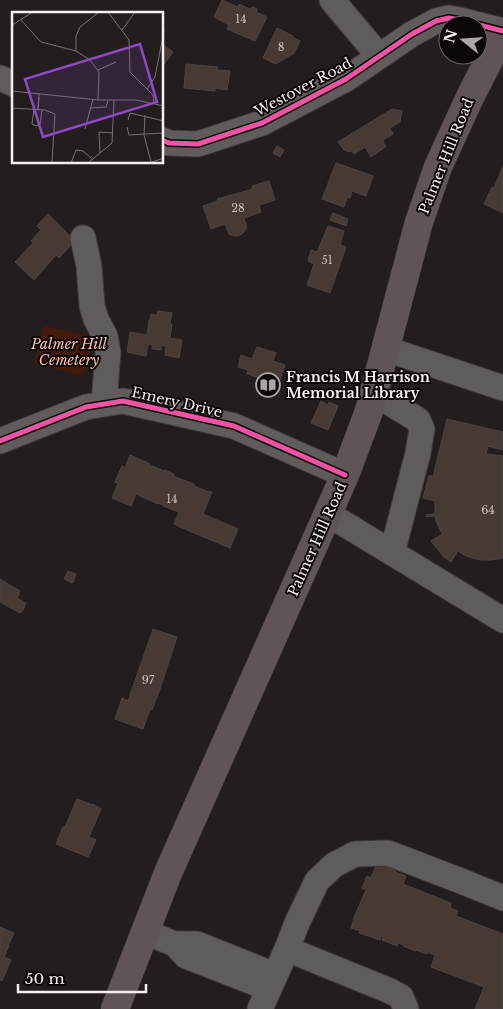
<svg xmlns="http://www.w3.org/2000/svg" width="503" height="1009" viewBox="0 0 503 1009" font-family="'Libre Baskerville',serif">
<rect width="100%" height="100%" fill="#231e1d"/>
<path fill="#43190a" d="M44,326l51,11 -12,39 -49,-13z"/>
<path fill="#473934" stroke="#494544" d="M222,0l16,7 1,-3 11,5 2,-2 5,2 -1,3 11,5 -12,24 -28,-12 2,-4 -15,-8z
M277,28l16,8 -1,1 8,4 -6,12 -18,11 -13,-6z
M162,44l11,8 -11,15z
M186,64l32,3 -1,3 13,1 -3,19 -12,-2v3l-31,-3z
M392,109l10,2 -2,11 -10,6 3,6 -10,6v2l3,4 -2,2 -13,9 -6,-10 -11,7 -3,-3 -2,1 -5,-2 -6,-8z
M277,146l7,4 -4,7 -7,-4z
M336,163l37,13 -7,20 -14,-5 -2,7 -3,-1 -3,10 -22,-8z
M503,166v47l-19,-9 8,-17 2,1z
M269,181l6,19 -16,5 2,7 -17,6 3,10 -5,6 -5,2 -6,-1 -2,-1 -4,-10 -14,5 -8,-23 15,-5 -1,-2 36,-10 -1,-3z
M333,213l15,6 -2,7 -16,-6z
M48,214l27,27 -16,17 -3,-3 -22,25 -19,-18 18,-19 -2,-2 10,-11 -4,-4z
M328,226l16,5 -4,14 6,2 -16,46 -23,-8 7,-21 -6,-3 3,-11 6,2z
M158,311l14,2 -2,10 2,1 -2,14 12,2 -3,18 -14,-3 1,-9h-5v4l-9,-1v-5h-4l-2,12 -19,-4 3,-20 17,3 2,-15h1l1,-6 6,1z
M257,347l19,6 -3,8 12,4 -7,20 -31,-11 1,-4 -10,-3 3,-12 11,4z
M321,401l7,4 1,-3 9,4 -10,24 -17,-7z
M447,419l56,13 -1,18 -14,-4 -2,8 17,2v102l-12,2h-11l-14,-4 -8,-5 -7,11 -8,-6 -12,-15 11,-7 -6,-13 -1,-5 -9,1v-2l9,-1v-13l-12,-3 6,-23 4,2z
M130,455l20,9v1l14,6 1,-1 9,4 -1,2 21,8v2l15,6v-1l3,1 -9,22 35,15 -8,19 -36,-15 -9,-4v-2l-1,2 -10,-5 5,-12 -16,-6v-1l-5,-2v1l-22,-10 -5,12 -19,-8 6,-15 -3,-1 7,-16 3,2z
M68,571l8,3 -3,9 -9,-4z
M0,579l20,12 -3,7 9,5 -3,7 -3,3 -20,-11z
M153,629l24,8 -17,52 -8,21 -2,-1 -7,20 -28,-10 7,-21 6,3z
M77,799l16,6v-1l8,5 -12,28 7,3 -8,17 -32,-13 7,-17h2z
M377,863l19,8 -1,1 11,4 -3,8 48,19 -1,5 8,3 -2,5 47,18v75h-28l9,-22 -53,-20 4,-12 -8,-3v2l-11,-4v1l-13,-5 1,-1 -6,-2 -1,3 -15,-6 1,-3 -2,-1 -1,4 -21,-7 1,-2 -9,-3 4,-13 11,-25 -4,-2 5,-12 4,2z
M0,927l14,6 -6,13h1l-5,11 7,3 -9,21 -2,-1z"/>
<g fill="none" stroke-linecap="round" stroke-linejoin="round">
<g stroke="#3e3a39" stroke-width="27">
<path id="minor" d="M332,0l47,56
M0,78l14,6
M162,140l7,3 29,1 64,-21 84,-44 66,-45 24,-13 13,-3 11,2 43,11
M83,238l6,28 3,40 4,13 9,17 3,16 -4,52
M386,349l117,39
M374,393l44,27 4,9 -4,24 -26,100
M0,441l86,-34 37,-6 111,25 111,49
M328,514l175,106
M145,932l30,12h22l65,26 10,11 -14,3 -72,-28 -11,-12
M287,949l103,42 11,6 5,12
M260,1009l27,-60 10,-26 20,-42 17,-16 21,-11 33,-1 73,28 42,17"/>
</g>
<g stroke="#3e3a39" stroke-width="29">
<path id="major" d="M115,1009l53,-136 177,-398 24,-64 50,-189 19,-55 32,-70 33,-64"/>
</g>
<use href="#minor" stroke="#5f5c5b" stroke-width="25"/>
<use href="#major" stroke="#5e5554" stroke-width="28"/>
<g stroke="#0c0807" stroke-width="8">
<path id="cycleway" d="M162,140l7,3 29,1 64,-21 84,-44 66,-45 24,-13 13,-3 11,2 43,11
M0,441l86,-34 37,-6 111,25 111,49"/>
</g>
<use href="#cycleway" stroke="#f153a3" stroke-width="5"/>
</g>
<defs>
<g id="library-ring" transform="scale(1.25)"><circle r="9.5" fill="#0c0807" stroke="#aca6a4" stroke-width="1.5"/><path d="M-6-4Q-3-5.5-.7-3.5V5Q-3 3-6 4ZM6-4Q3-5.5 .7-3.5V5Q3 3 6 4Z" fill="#aca6a4"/></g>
</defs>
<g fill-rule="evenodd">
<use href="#library-ring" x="268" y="385"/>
</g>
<g text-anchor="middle" stroke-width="4" stroke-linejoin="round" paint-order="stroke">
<g font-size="11" fill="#cac2bf">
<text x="241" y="23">14</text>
<text x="281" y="51">8</text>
<text x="238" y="212">28</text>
<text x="327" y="264">51</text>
<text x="172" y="503">14</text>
<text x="488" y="514">64</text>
<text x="148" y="684">97</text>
</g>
<g font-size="14" fill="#f6efed" stroke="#0c0807">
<text transform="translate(303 87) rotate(-28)" y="5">Westover Road</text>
<text transform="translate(446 156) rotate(-68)" y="5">Palmer Hill Road</text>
<text transform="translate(177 402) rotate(13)" y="5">Emery Drive</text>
<text transform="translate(317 539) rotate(-66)" y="5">Palmer Hill Road</text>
</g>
<g font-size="14" font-style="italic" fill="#ffc0ac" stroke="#0c0807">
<text x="69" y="349">Palmer Hill<tspan x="69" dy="16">Cemetery</tspan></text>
</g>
<g font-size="14" font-weight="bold" fill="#f6efed" stroke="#0c0807" text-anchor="start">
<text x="286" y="382">Francis M Harrison<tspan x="286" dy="16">Memorial Library</tspan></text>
</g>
</g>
<g transform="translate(12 12)">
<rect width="151" height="151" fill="#231e1d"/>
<path fill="none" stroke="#777270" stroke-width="1" d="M96,0l21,28 1,32 23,23 1,8M9,8l20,22 35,9 14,9 9,12 -1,28M0,13l21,-13M110,18l13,-18M64,39v-15l4,-9 19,-15M86,58l18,-8M135,77l8,-12 9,-46M0,79l86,9h38l28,6M27,85l-1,12 1,-16M0,96l33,2 10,4 -3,49M79,96l15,-1 2,-6M22,97l-2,15 4,2 4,-1 2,-15M133,103l-1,20 7,27M116,108l2,-7 34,8M115,115l2,8 35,-2M73,117l8,-30M88,141l-1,-21 14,1M59,151l5,-13 7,1 9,8M76,151l24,-20 2,-43M137,151l15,-5"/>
<path fill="#8d49c6" fill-opacity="0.15" stroke="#8d49c6" stroke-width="2.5" d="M128,32l17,58 -114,35 -18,-58z"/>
<rect width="151" height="151" fill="none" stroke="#f6efed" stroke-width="2.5"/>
</g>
<g transform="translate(463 40) rotate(287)"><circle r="24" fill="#0c0807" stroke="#6a6463"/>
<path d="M0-4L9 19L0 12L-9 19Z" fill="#aca6a4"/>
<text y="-8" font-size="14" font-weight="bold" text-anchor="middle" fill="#f6efed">N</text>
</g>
<path d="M18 984v8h128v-8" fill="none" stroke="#f6efed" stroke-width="2.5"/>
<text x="25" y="984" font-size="15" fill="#f6efed" stroke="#0c0807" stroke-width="4" paint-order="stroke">50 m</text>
</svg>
